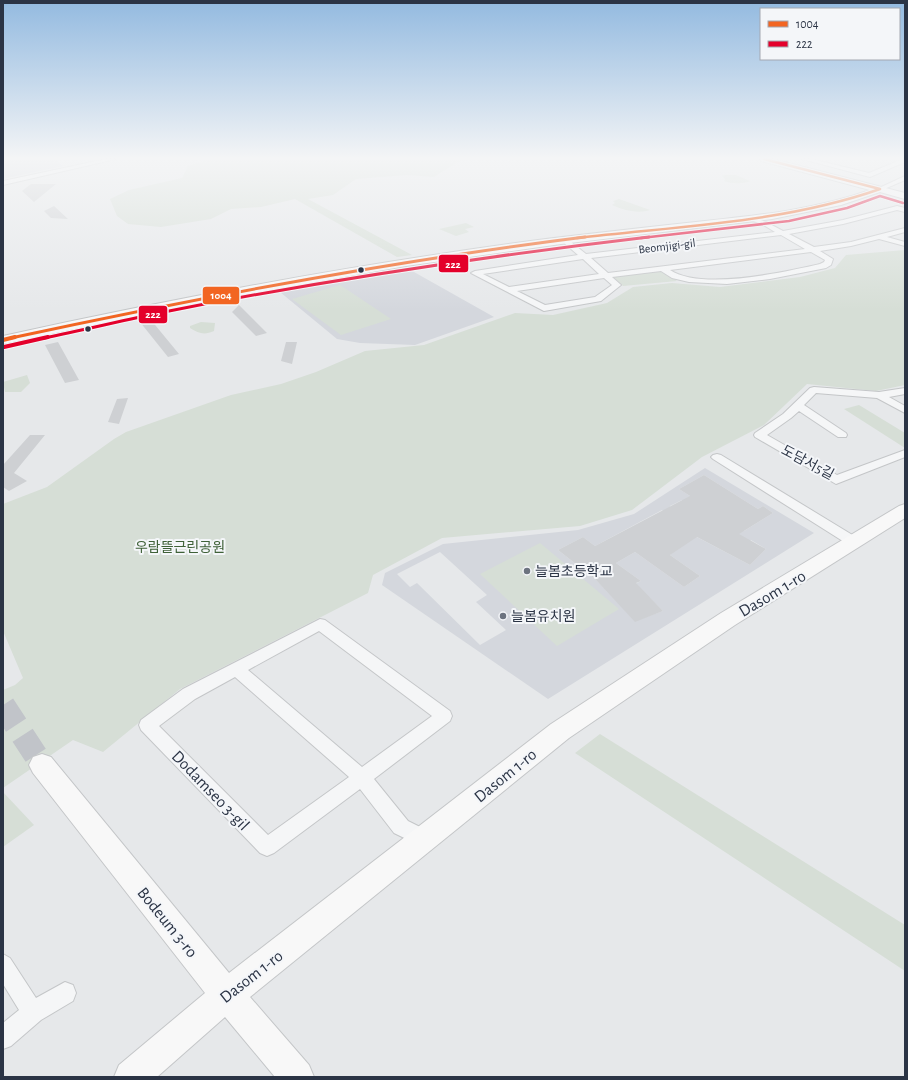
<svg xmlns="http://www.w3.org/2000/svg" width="908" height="1080" viewBox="0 0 908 1080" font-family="'Alegreya Sans','Noto Sans KR',sans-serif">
<rect width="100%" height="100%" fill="#e6e8ea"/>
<path fill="#d4d7dd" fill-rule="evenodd" d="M3,159h51l9,7 -60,13z
M405,270l9,2 80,45 -79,28 -55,-2 -23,-4 -57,-47z
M705,468l109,65 -266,166 -166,-114 3,-12 58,-29 135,-14 56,-16zM704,475l54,34 5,-3 10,7 -29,18 -23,-14 26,27 4,-4 15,9 -16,16 -59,-31 -21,21 30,21 -16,11 -49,-35 -19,11 25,18 -10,5 13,14 6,-2 13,13 -28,10 -40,-42 -37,-29 25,-13 12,9 67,-36 6,5 2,-9 12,-6 12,7 7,-4 -22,-14zM440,552l47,43 -11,7 30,28 -26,15 -63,-62 -7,4 -13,-13z"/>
<path fill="#d6ded6" d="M210,159h258l-12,4 -22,14 -27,-2 -51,4 -23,16 -25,4 104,56 -15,2 -102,-58 -34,8 -30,2 -20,10 -50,8 -33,-3 -11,-8 -7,-17 19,-9 53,-12 6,-12z
M725,175h11l14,6c-6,3 -19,3 -26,0l1,-2 -3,-3z
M619,199l31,11c-12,4 -27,0 -38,-5l3,-2 -2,-2z
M466,223l8,4 -9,2 4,3 -13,4 -17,-7z
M905,250v135l-29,6 -69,-7 -43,41 -62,32 -70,53 -52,16 -138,12 -69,37 -5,18 -188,96 -77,63 -30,-12 -70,48v-98l12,-5 8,-7 -20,-47v-127l44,-17 67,-48 12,-7 105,-37 50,-11 35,-12 49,-21 59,-6 91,-32 38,2 54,-12 26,-16 39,-4 48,4 80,-10 35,-9 11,-13z
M656,270l7,1 14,10 -54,5 -9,-8 3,-3z
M340,285l51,34 -50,16 -49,-36z
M201,322l14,1 -1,8c-9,4 -15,3 -24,-3v-2z
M27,375l3,8 -9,9h-16l-2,-10z
M859,405l46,28v15l-61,-39z
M540,543l79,66 -62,37 -77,-72z
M600,734l305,191v46l-330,-218z
M3,792l31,33 -31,22z"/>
<path fill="#ced0d3" d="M31,184h25l-22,18 -12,-11z
M54,206l14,13 -17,-1 -7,-7z
M239,305l28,28 -11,3 -24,-24z
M151,320l28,34 -11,3 -28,-35z
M58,342l21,38 -14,3 -20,-38z
M286,342h11l-5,22 -11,-3z
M128,398l-9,26 -11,-2 9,-23z
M30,435h15l-31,38 13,8 -18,10 -6,-4v-22z
M704,475l54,34 5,-3 10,7 -34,21 27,15 -16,16 -53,-28 -27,18 30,21 -16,11 -49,-35 -19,11 25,18 -5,2 27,28 -28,11 -40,-43 -37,-29 25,-13 12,9 95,-50 -11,-7z"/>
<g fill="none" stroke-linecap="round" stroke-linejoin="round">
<path stroke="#c1c4c9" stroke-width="24" stroke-dasharray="24 12" stroke-linecap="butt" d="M3,705l39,60"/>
<g stroke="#c4c6c8" stroke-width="2">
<path id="street" d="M106,159h10l-113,26v-4z
M802,159h9l58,14 34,-14h2v3l-35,15z
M905,176v4l-23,10 -5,-1z
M897,206l8,2v4l-8,-2 -54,14 -54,10 25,13 37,-5 54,-14v4l-18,5 18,5v4l-26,-7 -28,7 -31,5 13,8 -2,6 -5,3 -56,11 -43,5 -38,-2 -17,-4 -11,-7 -49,6 9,8 -20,16 -57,10 -73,-38 4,-2 103,-16 -15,-13 -1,-2 4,-2 20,16 189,-22 -13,-8 -12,-4 -1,-1 3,-2 14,5 17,9 60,-11zM781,235l24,14 -197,24 -17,-15zM811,252l14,8 -1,2 -4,2c-36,8 -118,27 -150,6zM583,259l16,15 -90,13 -26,-13zM604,278l8,7 -17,12 -50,8 -28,-14z
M814,387l65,5 26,-4v6l-16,3 16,9v7l-28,-15 -61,-5 -12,12 42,28 1,2 -1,2h-8l-39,-26 -8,7 -24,17 70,40 68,-25v7l-69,27 -81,-47 -1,-2 1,-2 28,-19 27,-26z
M717,454l4,1 138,84 2,3 -2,3 -5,1 -5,-1 -136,-86 -2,-2 2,-2z
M320,619l5,1 125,91 2,5 -2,5 -76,58 34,42 24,12 2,6 -2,6 -7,3 -31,-15 -34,-44 -86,64 -7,3 -7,-3 -119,-123 -2,-5 2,-5 42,-31zM319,631l113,85 -70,51 -114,-97zM235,677l114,100 -81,58 -109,-109 36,-27z
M3,954l7,4 26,40 29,-16 8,3 3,8 -3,8 -32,19 -30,26 -8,3v-26l16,-13 -16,-26z"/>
</g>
<g stroke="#c4c6c8" stroke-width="2">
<path id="secondary" d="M760,159h13l132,34v6l-25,-7 -39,13 -69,14 -211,25 -155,22 -202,36 -201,42v-8c177,-39 355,-72 535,-96 56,-7 112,-13 167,-19 56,-6 112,-12 165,-31l-109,-29z
M905,504v14l-170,107 -166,113 -319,259 59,68 5,12h-39l-50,-60 -68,60h-43l5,-12 86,-72 -172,-220 -4,-8 4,-8 9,-3 9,3 178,216 322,-249 170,-111 178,-107z"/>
</g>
<use href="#street" fill="#f5f6f7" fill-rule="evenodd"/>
<use href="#secondary" fill="#f8f8f8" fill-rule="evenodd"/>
<g stroke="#f4f6f9" stroke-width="4">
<path id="bus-1-far2" d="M764,159l116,30
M577,238c101,-12 206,-15 303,-49"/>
</g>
<g stroke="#f4f6f9" stroke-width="5">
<path id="bus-1-far1" d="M11,338c190,-41 381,-77 574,-101"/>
</g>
<g stroke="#f4f6f9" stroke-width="6">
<path id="bus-1" d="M3,340l12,-3"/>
</g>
<g stroke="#f4f6f9" stroke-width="4">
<path id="bus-2-far2" d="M641,238l148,-17 58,-13 33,-12 23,7"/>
</g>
<g stroke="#f4f6f9" stroke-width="5">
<path id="bus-2-far1" d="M44,338c40,-8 80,-18 120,-26 161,-32 323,-56 485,-75"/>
</g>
<g stroke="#f4f6f9" stroke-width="6">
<path id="bus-2" d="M4,347l44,-10"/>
</g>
<use href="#bus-1-far2" stroke="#f26522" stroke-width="2.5"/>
<use href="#bus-1-far1" stroke="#f26522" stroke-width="3"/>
<use href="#bus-1" stroke="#f26522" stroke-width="4"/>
<use href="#bus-2-far2" stroke="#e4002b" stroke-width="2.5"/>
<use href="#bus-2-far1" stroke="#e4002b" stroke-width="3"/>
<use href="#bus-2" stroke="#e4002b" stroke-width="4"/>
</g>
<linearGradient id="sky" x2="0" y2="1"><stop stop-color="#93bae0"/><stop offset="0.51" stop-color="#f4f5f6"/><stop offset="1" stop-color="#f4f5f6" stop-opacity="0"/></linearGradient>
<rect width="908" height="310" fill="url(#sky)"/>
<g fill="#2b3445" stroke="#f4f6f9" stroke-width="1.5">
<circle cx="361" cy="270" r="3.5"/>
<circle cx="88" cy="329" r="3.5"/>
</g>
<g fill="#6c737f" stroke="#f4f6f9" stroke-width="1.5">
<circle cx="527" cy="571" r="4"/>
<circle cx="503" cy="616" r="4"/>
</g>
<g text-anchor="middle" stroke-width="4" stroke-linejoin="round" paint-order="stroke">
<g font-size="12" fill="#2b3445" stroke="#f4f6f9">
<text transform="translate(667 246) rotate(-7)" y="4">Beomjigi-gil</text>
</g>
<g font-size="14" fill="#2b3445" stroke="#f4f6f9">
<text transform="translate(808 462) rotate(28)" y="5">도담서5길</text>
</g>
<g font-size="14" fill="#3f6138" stroke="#f4f6f9">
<text x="180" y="552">우람뜰근린공원</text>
</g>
<g font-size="14" fill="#2b3445" stroke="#f4f6f9" text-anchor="start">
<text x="535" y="576">늘봄초등학교</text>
<text x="511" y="621">늘봄유치원</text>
</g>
<g font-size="17" fill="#2b3445" stroke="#f4f6f9">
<text transform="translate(772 593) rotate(-31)" y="6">Dasom 1-ro</text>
<text transform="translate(505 775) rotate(-39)" y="6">Dasom 1-ro</text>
<text transform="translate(211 790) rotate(46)" y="6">Dodamseo 3-gil</text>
<text transform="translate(168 922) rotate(51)" y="6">Bodeum 3-ro</text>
<text transform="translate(251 976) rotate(-38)" y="6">Dasom 1-ro</text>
</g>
</g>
<g stroke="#f4f6f9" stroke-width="1.5">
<rect x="438" y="254" width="31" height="19" rx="4" fill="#e4002b"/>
<rect x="202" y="286" width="38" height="19" rx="4" fill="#f26522"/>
<rect x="138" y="305" width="30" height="19" rx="4" fill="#e4002b"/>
</g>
<g font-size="11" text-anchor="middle" font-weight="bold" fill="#fff">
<text x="453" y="268">222</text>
<text x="221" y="299">1004</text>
<text x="153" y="318">222</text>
</g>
<rect width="908" height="1080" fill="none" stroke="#2b3445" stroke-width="8"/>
<rect x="760" y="8" width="140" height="52" fill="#f4f6f9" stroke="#a4a8b1"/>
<rect x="768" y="21" width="20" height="6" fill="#f26522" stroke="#a4a8b1"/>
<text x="796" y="28" font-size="12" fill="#2b3445">1004</text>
<rect x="768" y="41" width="20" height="6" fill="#e4002b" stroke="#a4a8b1"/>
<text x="796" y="48" font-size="12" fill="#2b3445">222</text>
</svg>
